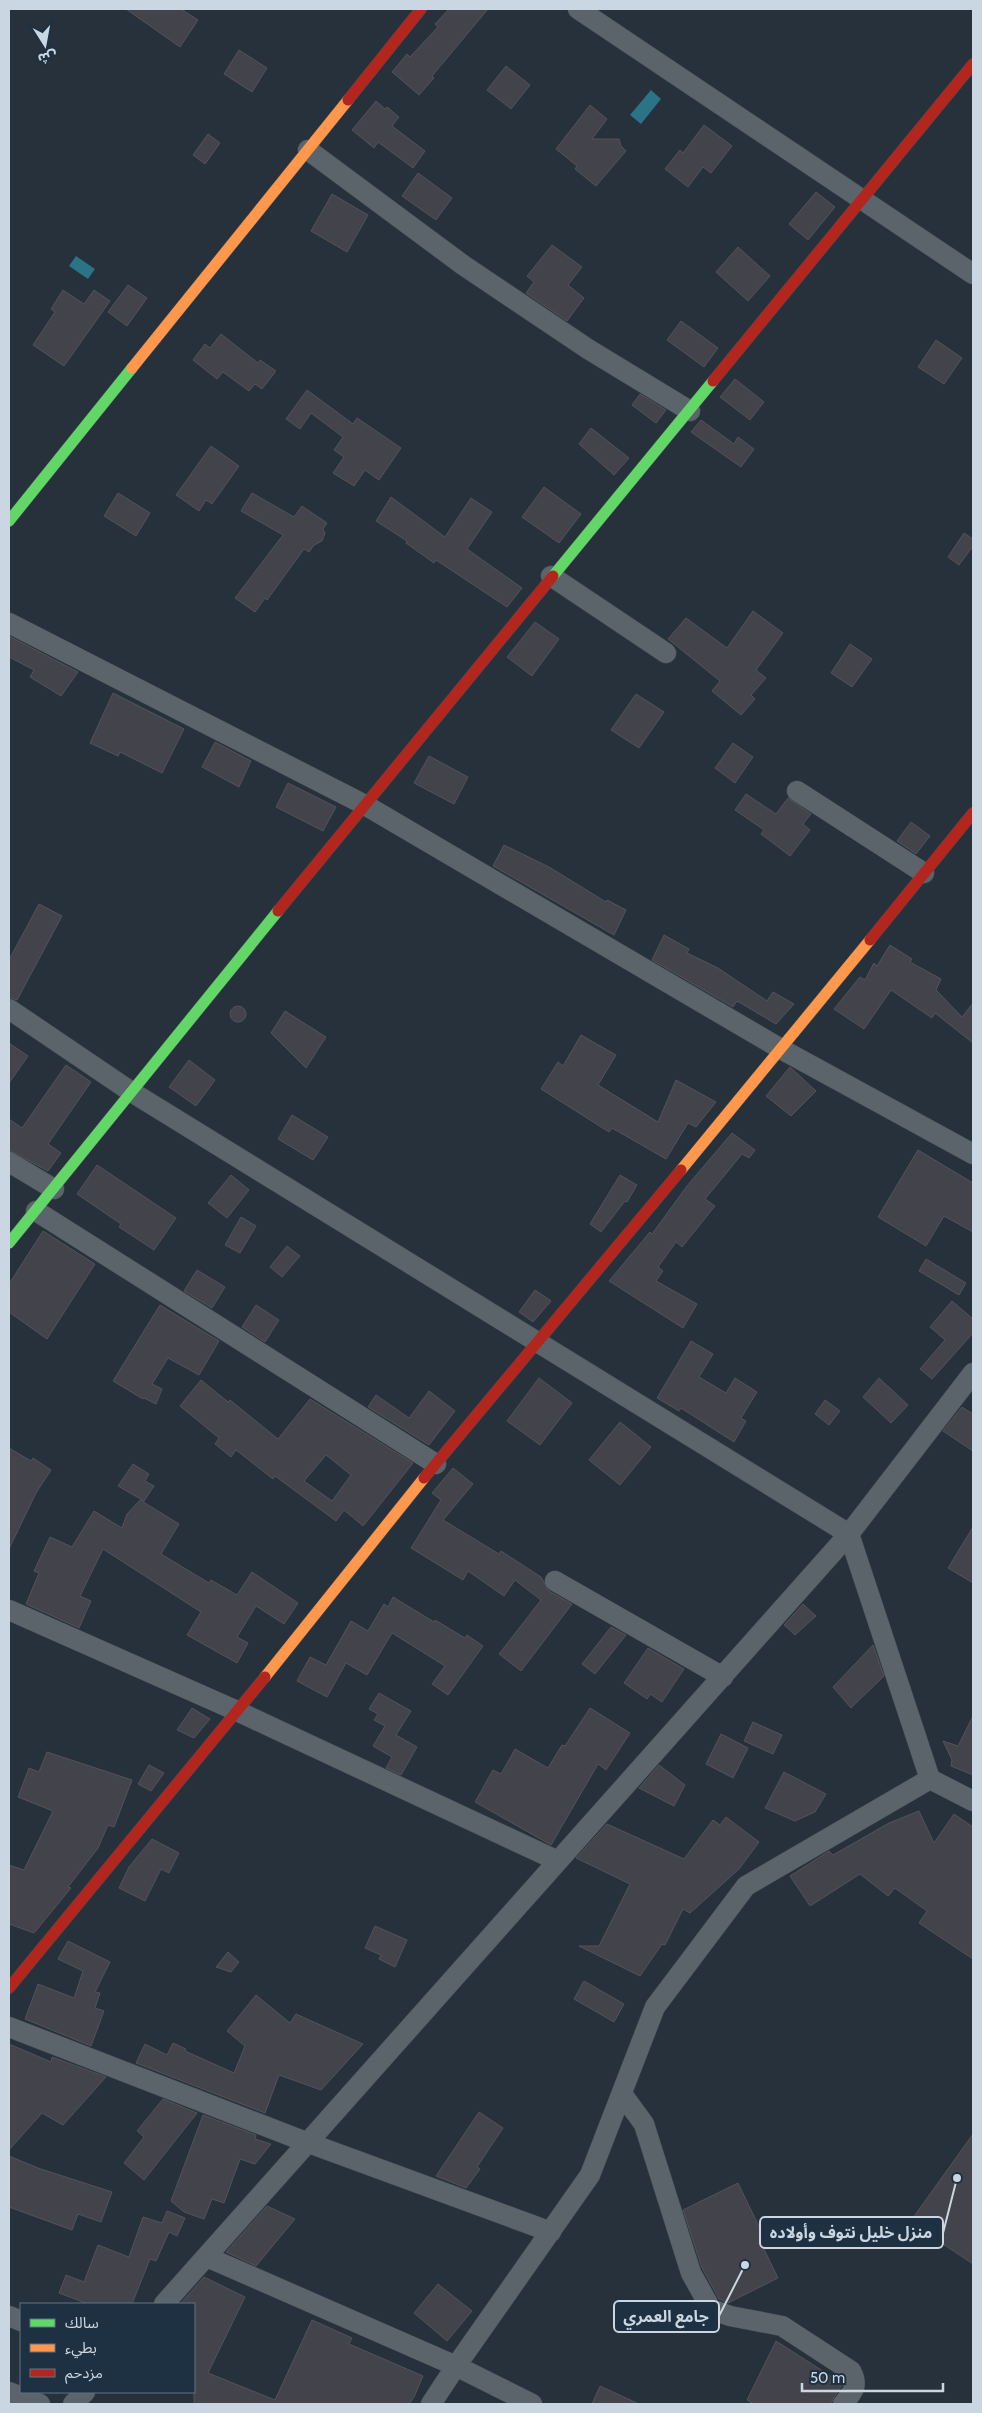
<svg xmlns="http://www.w3.org/2000/svg" width="982" height="2413" viewBox="0 0 982 2413" font-family="Cabin,'Noto Sans Arabic',sans-serif">
<rect width="100%" height="100%" fill="#26313b"/>
<path fill="#2b7386" d="M651,90l10,9 -20,25 -11,-9z
M76,256l19,13 -7,10 -19,-13z"/>
<path fill="#43444b" stroke="#52535b" fill-rule="evenodd" d="M126,9h55l17,11 -18,27z
M449,9h39l-56,67 2,2 -15,17 -27,-23 15,-18 3,3 28,-30 -3,-3z
M239,50l28,18 -15,24 -28,-18z
M506,66l24,19 -19,24 -24,-19z
M376,101l9,8 2,-2 12,10 -7,9 33,25 -12,17 -35,-26 -4,6 -22,-18z
M590,105l17,14 -15,20h27l2,7 5,5 -30,35 -21,-17 2,-3 -21,-17z
M704,125l28,21 -21,27 -8,-6 -15,20 -23,-18 15,-19 3,3z
M208,134l12,9 -15,21 -12,-9z
M418,173l34,25 -16,22 -34,-24z
M816,192l19,15 -27,33 -19,-16z
M332,194l36,21 -21,37 -36,-21z
M552,245l30,22 -14,18 16,13 -17,23 -41,-28 8,-11 -7,-6z
M738,247l32,29 -22,25 -32,-29z
M128,285l19,13 -20,28 -19,-14z
M63,290l21,14 10,-14 16,11 -46,65 -31,-21 22,-33 -4,-3z
M681,321l37,27 -14,19 -37,-27z
M221,334l37,29 2,-3 16,11 -14,18 -7,-5 -6,7 -26,-19 -6,7 -24,-19 12,-16 5,4z
M936,340l26,18 -18,26 -26,-17z
M735,379l29,23 -14,18 -30,-23z
M307,390l46,34 4,-6 44,30 -22,32 -14,-10 -11,16 -21,-13 11,-16 -10,-7 9,-13 -32,-24 -11,16 -14,-10z
M640,394l26,16 -10,13 -24,-18z
M701,420l33,24 4,-7 16,12 -13,18 -50,-35z
M591,428l38,30 -15,17 -35,-31z
M211,446l28,20 -27,38 -6,-4 -7,11 -23,-16z
M544,487l37,27 -22,29 -37,-26z
M118,493l32,20 -14,23 -32,-20z
M252,493l42,24 8,-11 25,17 -4,6 2,4 -3,8 -8,4 -5,7 -5,-3 -37,51 -2,-2 -10,14 -20,-14 48,-63 -42,-24z
M391,497l54,40 26,-39 21,14 -25,37 55,39 -15,19 -71,-47 -2,3 -28,-20 1,-2 -31,-20z
M964,533l9,6v7l-14,19 -11,-8z
M753,611l30,22 -27,37 10,8 -15,17 4,4 -14,16 -29,-24 8,-10 -52,-42 18,-21 41,30z
M535,622l24,17 -27,37 -25,-19z
M9,636l69,36 -17,24 -31,-19 4,-7 -25,-13z
M850,644l22,15 -20,28 -21,-14z
M113,693l71,36 -22,44 -42,-21 -2,4 -28,-13z
M636,694l28,18 -25,36 -28,-18z
M215,742l36,19 -12,26 -37,-20z
M733,743l20,14 -18,26 -20,-15z
M429,756l39,21 -14,27 -40,-21z
M288,783l48,24 -13,24 -47,-24z
M746,794l30,20 12,-16 23,16 -8,10 7,6 -20,26 -29,-22 3,-4 -29,-20z
M911,822l19,14 -14,18 -19,-13z
M504,845l45,22 57,35 1,-2 19,10 -12,25 -121,-69z
M39,904l23,12 -45,84 -8,-3v-37z
M664,935l25,14 -2,4 31,15 49,33 6,-9 21,12 -18,20 -39,-23 -4,6 -81,-47z
M890,945l22,14 -2,3 31,17 -5,11 26,27 11,-14v40l-38,-30 -3,5 -41,-28 -27,39 -30,-20 26,-32 5,3 9,-17 3,3z
M230 1014a8 8 0 1 1 16 0a8 8 0 1 1-16 0Z
M285,1011l41,26 -20,31 -35,-35z
M581,1035l35,20 -18,30 60,37 18,-42 40,22 -20,25 -8,-4 -22,36 -54,-31 -3,4 -68,-43 17,-27 5,4z
M9,1043l19,13 -19,27z
M189,1060l26,20 -19,26 -27,-19z
M66,1065l25,17 -43,62 13,9 -13,18 -39,-21v-31l13,9z
M790,1067l26,24 -25,25 -25,-20z
M292,1115l36,22 -15,23 -35,-21z
M732,1133l23,17 -6,8 -7,-4 -37,45 10,7 -33,41 -6,-5 -18,25 5,4 -7,10 41,23 -14,24 -74,-47 41,-49 2,2 35,-48z
M918,1150l55,33v49l-29,-16 -18,30 -48,-29z
M97,1165l79,53 -22,32 -35,-23 2,-3 -44,-30z
M231,1175l18,15 -22,28 -19,-15z
M620,1175l17,10 -10,17 -2,-1 -24,31 -11,-8z
M241,1217l15,9 -16,27 -15,-8z
M43,1231l52,33 -48,75 -38,-27v-28z
M287,1246l13,10 -18,21 -12,-10z
M926,1259l40,24 -7,12 -40,-24z
M197,1270l28,17 -13,21 -28,-17z
M535,1290l16,11 -18,21 -14,-10z
M952,1301l21,18v14l-41,46 -12,-10 25,-29 -15,-13z
M160,1305l59,36 -20,34 -31,-17 -16,26 10,5 -6,15 -12,-6 -1,1 -30,-18z
M256,1305l23,15 -14,22 -23,-15z
M691,1341l22,13 -14,23 27,16 9,-15 22,14 -16,26 5,3 -12,21 -53,-34 -2,3 -22,-13z
M539,1378l33,25 -32,42 -33,-24z
M879,1378l29,27 -17,18 -28,-26z
M201,1380l27,22 2,-2 48,39 32,-40 103,64 -50,63 -19,-16 -8,11 -61,-45 -2,3 -37,-29 -5,7 -16,-13 4,-6 -39,-32zM326,1455l25,20 -19,26 -28,-20z
M429,1391l26,20 -26,34 -61,-38 8,-12 33,23z
M825,1400l15,11 -11,14 -14,-11z
M962,1407l11,7v37l-30,-20z
M620,1422l31,25 -31,38 -31,-25z
M9,1448l22,13 2,-3 18,12 -15,23 -27,56z
M133,1464l16,10 -4,7 9,5 -10,15 -26,-15z
M453,1468l20,16 -30,36 56,34 2,-3 40,26 8,14 23,13 -51,67 -22,-17 42,-54 -26,-20 -11,16 -36,-25 -5,9 -52,-32 30,-48 -9,-7z
M140,1500l39,24 -18,30 48,29 2,-3 26,15 15,-23 46,31 -14,21 -28,-18 -19,31 11,6 -11,20 -50,-28 14,-23 -98,-63 -23,47 11,5 -12,27 -53,-24 13,-31 -5,-2 16,-34 22,10 22,-36 28,17 5,-14z
M973,1527v56l-25,-15z
M393,1597l41,25 1,-2 30,18 2,-3 16,11 -35,49 -16,-11 13,-18 -53,-33 -25,42 -21,-12 -19,34 -30,-16 13,-24 16,8 25,-44 17,10 16,-27 4,3z
M803,1604l13,12 -21,19 -11,-10z
M611,1627l15,8 -31,39 -13,-10z
M873,1645l11,31 -33,32 -18,-21z
M648,1648l36,21 -22,33 -12,-8 -3,5 -23,-16z
M379,1693l32,18 -15,24 21,12 -16,28 -15,-7 6,-11 -19,-11 12,-20 -11,-6 4,-6 -9,-5z
M192,1708l18,11 -16,19 -17,-8z
M590,1708l40,25 -24,37 -8,-6 -47,81 -76,-43 18,-32 8,4 14,-25 33,19 14,-23 3,1z
M973,1716v59l-22,-9 1,-6 -9,-19 15,5z
M753,1722l29,13 -9,19 -29,-13z
M721,1734l27,14 -15,30 -27,-14z
M47,1752l85,28 -18,47 -6,-2 -10,23 -30,39 3,1 -37,45 -25,-9v-59l15,5 29,-59 -35,-14 11,-29 10,4z
M149,1765l15,8 -13,18 -13,-7z
M659,1765l26,20 -11,21 -35,-18z
M784,1772l42,22 -11,18 -20,9 -30,-13z
M919,1811l15,32 20,-29 19,13v132l-54,-36 8,-12 -32,-23 -7,8 -28,-22 -50,32 -20,-30 39,-25 4,4 56,-32z
M726,1817l33,25 -20,27 -49,44 -7,-4 -18,36 -3,-1 -22,32 -61,-30h20l31,-62 -54,-26 31,-34 77,35 29,-39 7,5z
M152,1839l27,14 -10,20 -8,-4 -16,32 -26,-13 10,-21z
M375,1926l32,14 -12,27 -16,-8 2,-4 -16,-7z
M68,1941l42,21 -15,30 5,1 -5,15 9,3 -13,35 -66,-27 13,-35 36,14 9,-27 -25,-12z
M228,1952l11,10 -8,10 -15,-5z
M584,1981l40,23 -10,18 -40,-23z
M256,1995l34,28 6,-9 67,30 -42,46 -42,-15 -14,38 -129,-50 9,-19 22,11 6,-12 13,6 -1,2 49,22 11,-27 -18,-15z
M9,2044l42,18 1,-5 54,20 -43,48 -21,-12 -33,37z
M163,2099l34,14 -53,67 -20,-17 20,-26 -7,-6z
M479,2112l24,16 -26,39 3,2 -14,19 -30,-12z
M203,2115l53,20 -1,4 16,5 -16,20 -15,-5 -16,44 -12,-4 -8,20 -20,-7 -13,-11z
M973,2134v130l-63,-42z
M9,2156l29,12 74,24 -11,30 -23,-8 -6,16 -63,-23z
M738,2183l29,60 -5,2 16,33 -50,25 -9,-4 -17,-31 -19,-58z
M267,2206l28,13 -39,47 -30,-14z
M167,2211l18,7 -8,18 -8,-4 -13,29 -6,-2 -18,45h-44l-29,-11 7,-18 18,7 14,-37 31,12 14,-40 19,6z
M204,2277l41,20 -37,76 67,27 37,-80 40,18 -3,6 74,32 -9,21 -5,7h-215v-100h-14z
M438,2284l34,27 -25,30 -33,-28z
M776,2341l67,43 -9,13 -3,7h-77l-7,-4z
M600,2386l39,18h-47z"/>
<g fill="none" stroke-linecap="round" stroke-linejoin="round">
<g stroke="#444e57" stroke-width="21">
<path id="street" d="M578,9l395,265
M308,150l155,115 125,84 102,62
M551,576l115,77
M9,623l356,182 416,244 192,105
M797,791l127,82
M9,1009l121,82 719,443 81,245
M9,1162l45,27
M36,1211l400,253
M555,1581l168,96
M9,1610l228,101 321,150
M9,2027l297,115 245,90
M622,2094l22,30 47,149 20,36 19,7 52,10 69,45c8,15 2,21 -8,33
M207,2257l249,109 76,38
M164,2304l685,-770 124,-161
M9,2316l12,5
M9,2392l31,12
M73,2404l12,-12
M431,2404l25,-38 134,-191 65,-168 91,-121 184,-107 43,22"/>
</g>
<g stroke="#444e57" stroke-width="12">
<path id="fast" d="M9,521l123,-153
M553,576l160,-195
M9,1243l269,-332"/>
</g>
<g stroke="#444e57" stroke-width="12">
<path id="slow" d="M132,368l216,-268
M681,1170l189,-230
M265,1677l159,-199"/>
</g>
<g stroke="#444e57" stroke-width="12">
<path id="jam" d="M348,100l73,-91
M713,381l260,-317
M278,911l275,-335
M870,940l103,-127
M424,1478l257,-308
M9,1988l256,-311"/>
</g>
<use href="#street" stroke="#5c646b" stroke-width="20"/>
<use href="#fast" stroke="#63d668" stroke-width="11"/>
<use href="#slow" stroke="#ff974d" stroke-width="11"/>
<use href="#jam" stroke="#b3261e" stroke-width="11"/>
</g>
<path fill="none" stroke="#cad6e1" stroke-width="2" d="M957 2178L943 2233M745 2265L719 2316"/>
<g fill="#cad6e1" stroke="#1e3143" stroke-width="2">
<circle cx="957" cy="2178" r="5"/>
<circle cx="745" cy="2265" r="5"/>
</g>
<g fill="#1e3143" stroke="#cad6e1" stroke-width="2">
<rect x="760" y="2217" width="183" height="31" rx="5"/>
<rect x="614" y="2301" width="105" height="31" rx="5"/>
</g>
<g font-size="16" text-anchor="middle" font-weight="bold" fill="#cad6e1">
<text x="851" y="2238">منزل خليل نتوف وأولاده</text>
<text x="666" y="2322">جامع العمري</text>
</g>
<rect width="982" height="2413" fill="none" stroke="#cad6e1" stroke-width="20"/>
<rect x="20" y="2303" width="175" height="90" fill="#1e3143" stroke="#637382"/>
<rect x="30" y="2319" width="25" height="8" fill="#63d668" stroke="#637382"/>
<text x="65" y="2328" font-size="15" fill="#cad6e1">سالك</text>
<rect x="30" y="2344" width="25" height="8" fill="#ff974d" stroke="#637382"/>
<text x="65" y="2353" font-size="15" fill="#cad6e1">بطيء</text>
<rect x="30" y="2369" width="25" height="8" fill="#b3261e" stroke="#637382"/>
<text x="65" y="2378" font-size="15" fill="#cad6e1">مزدحم</text>
<g transform="translate(45 45) rotate(169)" stroke="#1e3143" stroke-width="4" paint-order="stroke">
<path d="M0-4L9 19L0 12L-9 19Z" fill="#cad6e1"/>
<text y="-8" font-size="14" font-weight="bold" text-anchor="middle" fill="#cad6e1">ش</text>
</g>
<path d="M802 2383v8h141v-8" fill="none" stroke="#cad6e1" stroke-width="2.5"/>
<text x="810" y="2383" font-size="15" fill="#cad6e1" stroke="#1e3143" stroke-width="4" paint-order="stroke">50 m</text>
</svg>
